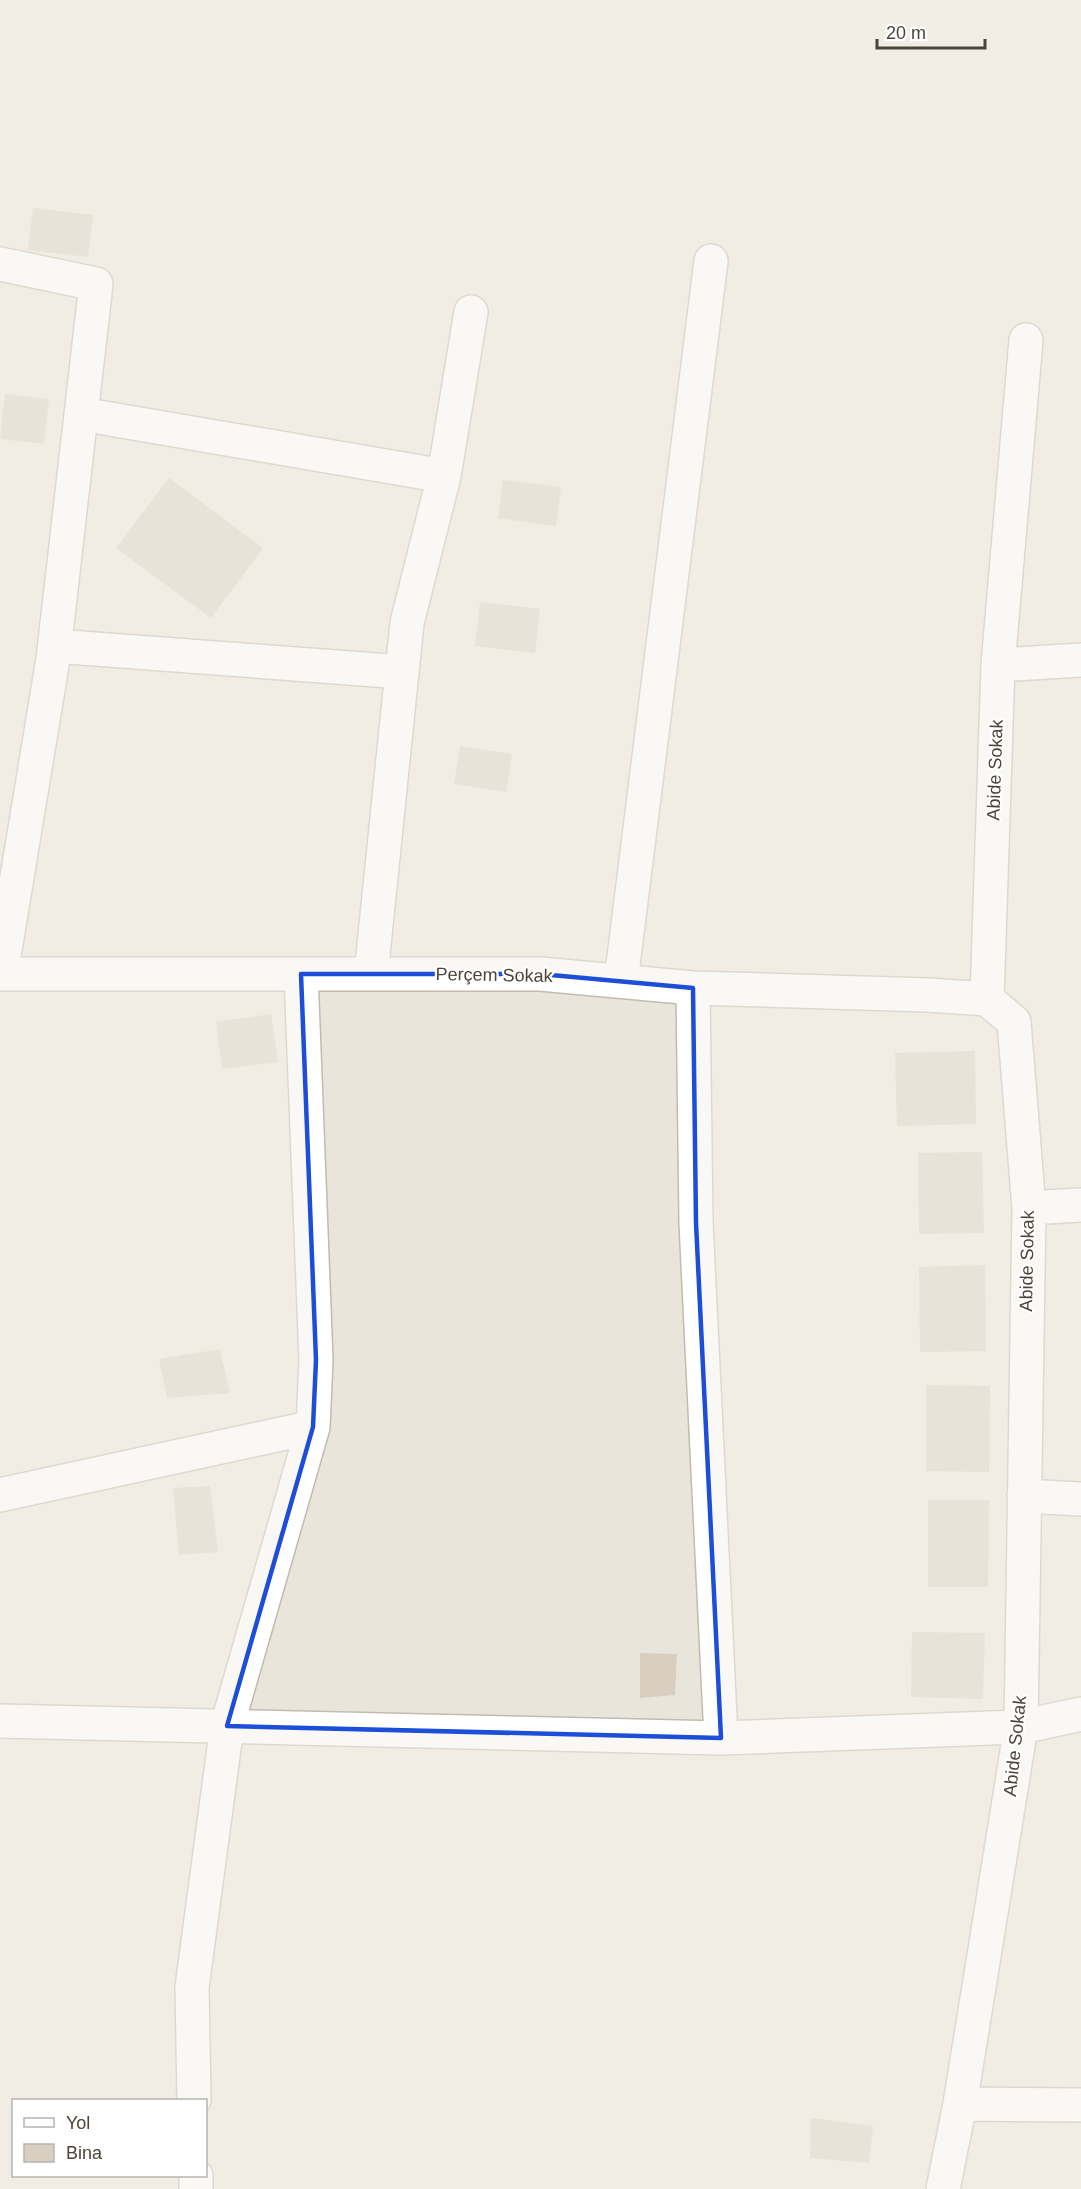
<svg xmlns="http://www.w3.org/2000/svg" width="1081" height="2189" viewBox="0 0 1081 2189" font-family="Helvetica,sans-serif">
<rect width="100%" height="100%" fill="#f6f3ec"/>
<path fill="#eae5da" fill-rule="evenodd" d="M0,0h1081v2189h-1081zM14,2100h192v76h-192z"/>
<path fill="#d8cfc1" d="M33,208l60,7 -5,42 -60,-7z
M5,394l44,5 -5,45 -44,-5z
M169,478l94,70 -52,70 -95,-70z
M503,480l58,7 -5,39 -58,-8z
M480,602l60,7 -5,44 -60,-7z
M460,746l52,8 -6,38 -52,-8z
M271,1014l7,48 -56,7 -6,-47z
M975,1051l1,73 -79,2 -2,-73z
M982,1152l2,81 -65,1 -1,-81z
M985,1265l1,86 -66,1 -1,-85z
M220,1349l10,44 -63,5 -8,-39z
M926,1385l64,1 -1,86 -63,-1z
M210,1486l8,66 -39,3 -6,-67z
M928,1500h61l-1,87h-60z
M912,1632l73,1 -2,66 -72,-2z
M640,1653l37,1 -2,41 -35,3z
M811,2118l62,8 -4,37 -59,-5z"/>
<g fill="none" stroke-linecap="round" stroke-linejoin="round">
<g stroke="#c2bbae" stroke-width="36">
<path id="minor" d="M0,264l96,20 -43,375 -52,315
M81,414l363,62
M55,646l347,26
M998,665l83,-5
M0,974h540l153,14 235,7 59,4
M371,974l36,-351 37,-147 27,-164
M621,981l90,-720
M693,988l3,235 25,515
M987,999l11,-334 28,-325
M1029,1208l52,-3
M0,1495l313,-68
M1024,1496l57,3
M0,1721l721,17 300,-11 60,-13
M194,2100l-2,-113 35,-261 86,-299 3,-67 -15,-386
M960,2104l121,1
M196,2176v13
M943,2189l17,-85 61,-377 8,-519 -15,-186 -27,-23"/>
</g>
<use href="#minor" stroke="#fff" stroke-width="33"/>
</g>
<path d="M0 0H1081V2189H0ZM301,974h239l153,14 3,235 25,515 -494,-12 86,-299 3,-67z" fill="#f6f3ec" fill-opacity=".55" fill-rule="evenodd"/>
<path fill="none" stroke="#1d4ed8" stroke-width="4.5" stroke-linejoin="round" d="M301,974h239l153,14 3,235 25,515 -494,-12 86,-299 3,-67z"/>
<g text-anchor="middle" stroke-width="4.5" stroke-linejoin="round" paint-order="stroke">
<g font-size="18" fill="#4b4439" stroke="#fff">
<text transform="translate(995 770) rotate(-88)" y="6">Abide Sokak</text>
<text transform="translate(494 975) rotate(1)" y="6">Perçem Sokak</text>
<text transform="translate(1027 1261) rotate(-89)" y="6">Abide Sokak</text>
<text transform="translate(1015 1746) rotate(-84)" y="6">Abide Sokak</text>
</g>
</g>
<rect x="12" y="2099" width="195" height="78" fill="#ffffff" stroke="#b7b4b0" stroke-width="1.5"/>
<rect x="24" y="2118" width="30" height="9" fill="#ffffff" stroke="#b7b4b0" stroke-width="1.5"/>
<text x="66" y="2129" font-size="18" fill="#4b4439">Yol</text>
<rect x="24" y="2144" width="30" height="18" fill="#d8cfc1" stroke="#b7b4b0" stroke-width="1.5"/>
<text x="66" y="2159" font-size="18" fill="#4b4439">Bina</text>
<path d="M877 39v9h108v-9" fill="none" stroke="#4b4439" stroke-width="3"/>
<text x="886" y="39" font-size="18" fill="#4b4439" stroke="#ffffff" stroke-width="4.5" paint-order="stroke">20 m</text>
</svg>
